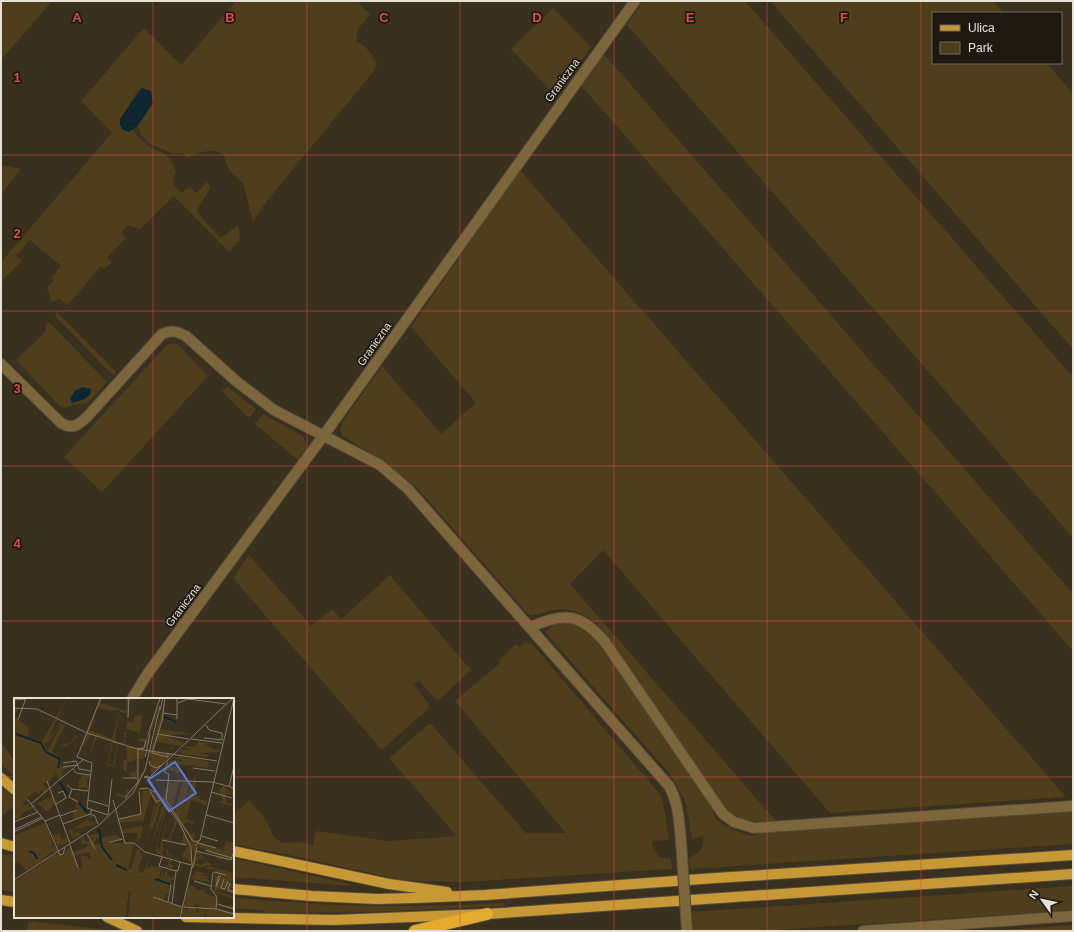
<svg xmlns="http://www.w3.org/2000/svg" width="1074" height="932" viewBox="0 0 1074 932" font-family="Arial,sans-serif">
	<rect width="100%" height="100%" fill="#3a301e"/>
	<path fill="#4f3e1b" d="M1 1H52L1 60Z
		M236 1H359L360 5 370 14 358 29 356 41C366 45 373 56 377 64L374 71 266 202 253 222 243 183 230 172 223 154C210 148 200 152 187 158L183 153H171L150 144 141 135 138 125 153 103 142 88 138 90 120 119 129 132 132 129C135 133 139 138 143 142 159 156 168 146 176 173 171 182 173 187 182 192L190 187 196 193 207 182 211 187 197 210 199 215 221 238 238 225 240 239 229 252 174 196 140 229 128 225 121 232 126 238 107 258 112 263 104 269 101 266 67 306 60 299 52 302 47 288 54 280 51 278 61 266 30 240 16 256 22 261 1 282V262L112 133 81 101 144 28 181 65Z
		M643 1H745L1073 377V538L627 25Z
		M770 1 994 2 1004 13H933V63H1047L1073 94V349Z
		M553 8 591 47 556 96 511 49Z
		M603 53 1073 594V651L580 84Z
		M1 165 21 169 1 194Z
		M520 170 1066 797 830 813 603 550 570 584 776 821C754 821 743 823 725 808L601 628C588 615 572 607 553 610 544 612 537 617 528 614L418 489 387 464 343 436 340 430 343 421 382 366 441 434 476 403 411 327Z
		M54 309 116 372 114 374 108 371 57 318Z
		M48 323 51 324 107 382 89 402 62 408 16 360 45 332 46 325Z
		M168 344H177L208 376 102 492 64 457Z
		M228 387 256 409 249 418 222 391Z
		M263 414 303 436 307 447 298 460 255 424Z
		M249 555 311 626 332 609 341 619 390 575 471 670 439 700 434 698 419 680 413 684 429 704V708L382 750 233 578Z
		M568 622 578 625 600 644 708 799 716 820 733 830 752 836 772 831 1073 809V844L690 869 689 858C700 853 704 849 703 836L692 839 685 800 670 774 545 632 555 624Z
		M525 642 532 644 660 794 663 802 669 840 652 841 653 847 659 857 671 859 672 869 464 882 421 881 401 880 304 858 233 844V815L249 800 265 818 274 838 283 843 301 842 313 846 316 831 388 841 457 836 389 758 430 723 526 833H566L455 701 500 663 499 660 516 644 520 647Z
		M1 742 15 762V778L1 764Z
		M1 787 15 798V811L11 809 1 816Z
		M1 853 15 856V892L1 890Z
		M233 858 350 884 351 886 233 877Z
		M1073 886V910L762 931H693L692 912Z
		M233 897C323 907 413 908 504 903L505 906 370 912 264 913 263 910 233 908Z
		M29 921 99 929 110 931H26Z
		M1073 925V931H988Z"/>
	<path fill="#0d262f" d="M142 88 151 91 153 103 138 125 129 132 123 130 120 125V119Z
		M82 387 91 389V393L85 399 72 403 70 398 75 391Z"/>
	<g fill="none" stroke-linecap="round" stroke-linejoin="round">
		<defs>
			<path id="minor" d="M531 627C565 611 581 614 605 642L723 814 734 822 754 828 1073 806
				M132 699 148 673 324 435 635 1"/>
			<path id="tertiary" d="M1 364 61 423C73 430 78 425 87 417L162 334C172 330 176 331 186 336L236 381 274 410 380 465 408 489 669 786C679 804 679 822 681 841
				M863 931 1073 916"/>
			<path id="primary" d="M1 778 15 790
				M1 843 15 847
				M233 851 389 884 447 892
				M233 889 312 896 377 899 415 898 485 895 716 878 1073 855
				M1 900 15 902
				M107 917 137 931
				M186 917 334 920 487 914 1073 874"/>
			<path id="motorway" d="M415 931 487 914"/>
		</defs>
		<use href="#minor" stroke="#564c3b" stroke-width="12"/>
		<use href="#tertiary" stroke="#564c3b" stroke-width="12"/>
		<use href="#primary" stroke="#564c3b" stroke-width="12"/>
		<use href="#motorway" stroke="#564c3b" stroke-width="14"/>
		<use href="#minor" stroke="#7c663c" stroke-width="10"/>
		<use href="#tertiary" stroke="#7c663c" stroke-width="10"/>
		<use href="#primary" stroke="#c69836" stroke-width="10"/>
		<use href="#motorway" stroke="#e3ac2e" stroke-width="12"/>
		<defs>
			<path id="tertiary-bridge" d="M681 841 687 931"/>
		</defs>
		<use href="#tertiary-bridge" stroke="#564c3b" stroke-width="12" stroke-linecap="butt"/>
		<use href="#tertiary-bridge" stroke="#7c663c" stroke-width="10"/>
	</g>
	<path fill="none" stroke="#d94d4b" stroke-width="1" stroke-opacity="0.55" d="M153 1V699M307 1V931M460 1V931M614 1V931M767 1V931M921 1V931M1 155H1073M1 311H1073M1 466H1073M1 621H1073M1 777H15M233 777H1073M153 917V931"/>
	<g text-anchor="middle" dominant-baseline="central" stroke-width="3.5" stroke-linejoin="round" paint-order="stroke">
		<g font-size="11" fill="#e7e1d6" stroke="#1d1911">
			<text transform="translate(562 80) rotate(-54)">Graniczna</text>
			<text transform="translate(374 344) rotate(-55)">Graniczna</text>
			<text transform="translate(183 605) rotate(-53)">Graniczna</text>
		</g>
	</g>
	<g transform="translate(14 698)">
		<rect width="220" height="220" fill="#3a301e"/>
		<path d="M53 0 33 43 43 29 35 44 30 45 34 52 46 29 45 27 47 23V27L52 26 42 44 47 47 58 44 62 37 64 40 71 38 86 0V5L112 13V0H118L115 1 113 23 120 25 121 18 128 17 126 35 113 31 110 47 112 48 104 46 100 69 93 67 98 43 83 38 74 63 81 37 78 36 70 48 68 47 70 39 62 40 58 45 49 49 42 45 38 53 48 61 46 67 50 69 53 65V69L62 68 51 71V73L48 72 49 79 45 82 42 73H40L42 76 34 85H28L33 92 30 95 27 92 25 97 21 93 12 101 14 103H10L9 108 16 105 14 109 21 106 20 110 10 114 5 121H0V10H5L0 18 15 30 14 40 25 42 27 45ZM83 10 103 13 102 16 96 14 103 16 104 12H106L98 41 76 32ZM106 14 113 16 111 18 113 19 112 36 110 33V43L107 45 102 43 101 39 102 34 105 35 102 33ZM99 45 103 47 99 67 94 66ZM151 0 149 15 151 20 168 26 155 23 150 20 145 31 179 36 150 37 170 45 167 48 142 44V47L157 49 159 50 158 53 156 49 142 47 139 52 160 54 139 53 154 55V60L155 55 159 56 137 78 136 55ZM144 7 142 21 130 53 128 79 111 99 102 98V95L111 98 112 92H115L113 95 124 83 122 74 123 79 117 80 116 73 122 74V60L119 64H113V73L109 72V62L113 61 112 48 130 49 131 44 125 43V40L132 41ZM123 61H129L130 69 124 82ZM185 44 207 47 191 46 200 52 206 50 204 51 205 54 184 55 195 57 191 59 168 56 169 59 194 63V67L202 68H194V70L201 71 158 65 154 69H163L169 74 160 76 161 74 160 72 158 76 159 73 153 72 151 74 156 62 168 64 166 61 159 60 167 58 168 54 163 55 167 52H179L169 49 182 48ZM181 76 182 86 178 99 186 98 185 101 193 103 192 107 177 102 172 121 180 124 179 126 171 124 170 127 177 137 179 135H181L180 142 184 143 180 147 182 151 181 146 184 148 181 160 186 158 184 156 182 158 183 155 187 156 191 162 185 160 181 165 187 167 192 163 199 167 185 169 181 168 180 164 175 187 181 189 182 192 191 191 190 195 202 199 204 207 219 208 220 212 203 208 201 211 183 210 186 207 181 206 180 209 171 208 172 216 174 210H182L183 213 181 214 185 215V211H192L189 220H167L180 156 174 136 149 101 155 82 158 86 160 82 166 83 158 110 161 114 170 80 172 81 163 117 172 83H176L166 121ZM74 77 76 79 73 81 74 92 69 89 65 91V82L68 80 66 78ZM210 87 217 96V89L220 90V101L218 97 212 95 211 98 213 105 219 106 218 108 204 104 209 103 205 93ZM129 91 135 93 138 97 137 93 143 97 146 102 142 103 139 99 142 104 148 102 169 130 176 147 178 156V166L177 175 165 220H114L117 193H115L111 220H0V184L44 155 49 158 56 148 59 154 71 150 76 146H68L67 140 70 139 71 144 76 143 82 139 76 141 75 138 85 135 86 139 82 141 80 147 87 145 86 140 102 137 109 141 98 143V145H120L114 171H117L124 148V152L128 151 125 160 130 153 124 173 129 175 135 161 132 174 135 168V171L136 168 147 169 145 183 150 170 148 184 151 175 155 171 156 168 153 170 155 162 160 155 156 166 160 167 159 170 155 171 151 184 155 177 157 180 160 176 159 182 156 183 160 190 155 187 156 194H153L155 196H152L149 203 168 209 177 173 178 160 176 166 175 162 168 158 174 147H168L169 133 163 125 156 142H148L149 151 154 153V156L156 154 154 160 152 153 148 152 149 159 142 154 143 150H142L143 147 146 154 147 144 148 142H149L148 141 154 119 149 142 151 140 155 141 161 123 158 118 152 111 141 153 151 109 136 151 149 107 147 104 139 130H136L143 107 144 109 143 106H142L131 149 141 103 137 97 128 127V123L105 125V122L127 116ZM75 154 77 160 74 161 72 157 67 159 68 169 61 171 64 168 60 156 61 158ZM39 98 41 106 33 114 23 105ZM62 104 75 117 80 118 76 120 72 117 53 124 60 120 58 114 66 111 62 110ZM74 121 76 126 82 123 83 126 81 124 79 127 68 129 71 134 68 130 59 132 60 135 64 134 67 137 60 141 54 133 65 129 59 130ZM31 125 39 146 38 148 39 153 27 162 39 155V147L43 153 0 181 21 166 12 172 4 164 0 165V135L2 137ZM127 128 129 130 126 143 124 140 121 146 124 135H108L107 132ZM45 135 48 142 53 139 55 144 48 147 45 145V150L38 137ZM212 143 220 145 218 159 220 162 203 161 204 158 194 155 193 152 185 149 184 147 186 144 209 152ZM194 168 220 175 218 176 220 177 219 183H214L220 187 218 193 220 196 203 191 202 193 220 199V201L200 194 201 176 205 178 200 173 204 172 193 171ZM182 173 193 176 187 177 195 179 192 180 197 184 177 181ZM205 209 209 213V211L218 216 220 214V220L216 217 217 220 191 218 193 211 204 212Z" fill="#4f3e1b" fill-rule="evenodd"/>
		<path fill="none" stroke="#0d262f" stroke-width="2" d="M150 19 162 24M2 36 27 45 32 54 46 61 44 70M45 83 54 97M65 105 74 116M85 131 88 149 98 162M15 153 20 155 23 161M102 167 113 172M141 181 156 186"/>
		<path fill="none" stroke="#7f7768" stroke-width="1" d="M87 0 63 59 78 65 73 110 94 117M151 0 148 23 138 55 154 59V55M0 2 12 1M164 5 174 1 212 6M0 10 23 11 73 35 123 51 203 63M146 12 149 0M149 15 163 17M114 20 115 0M163 21V0M4 22 12 0M192 27 195 32 208 35V41M143 36 175 41M134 37 146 0M190 40 209 42M177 41 208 45M124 51 130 50 132 42M131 59 136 36M135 63 136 67 142 70 148 67M49 65 62 63 65 71 77 73M49 69 62 67M179 70 201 73M59 71 62 75 76 77M109 80H123M142 82 199 84 220 90M33 83 56 145M53 87 58 91 74 93M215 89 220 68M58 91 55 99 64 104M125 91 133 90 144 96M153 92 152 102 179 143 183 144 184 142M136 93 142 104 150 100M153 93 155 76 150 74 154 64M197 94 218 100M111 100 124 84V51M13 101 31 123 46 157 49 156 51 150M74 102 94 108M99 102 111 145H120L131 154 177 167M17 106 69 62M42 106 52 100 49 93 44 95M76 116 81 118 84 126M94 117 98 81M192 117 220 125M46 118 63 112M105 121 127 116 125 93M31 123 46 117M0 124 24 114M49 126 76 116 78 112M0 132 27 119M0 134 29 120M73 136 81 151M187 138 204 143M148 142 172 147M96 144 109 141M184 145 202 150M56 147 64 170M181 148 186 142 220 0M191 152 218 160M182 153 217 162 220 153M148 159 145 168 158 172 164 173 166 164M179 170 183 149M199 174 197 191 203 199 202 211M200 174 212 177M206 180 202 189 204 179 207 178M210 181 207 190 211 191 214 183M0 182 85 127 119 95 131 72 146 8M180 183 197 188M216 185 214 192 219 194 220 190M139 199 168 209M154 204 157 187M158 205 162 173M204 206 220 211M170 209 202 211M202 211 220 216M166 220 178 168 177 149 165 124 141 91 137 84 135 82V80L134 78 130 79 135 80 148 67 155 61 208 10 216 3 219 0"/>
		<path fill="#5a7ad7" fill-opacity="0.15" stroke="#5a7ad7" stroke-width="2" d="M161 64 182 95 155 113 134 82Z"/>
		<rect width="220" height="220" fill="none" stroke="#e7e1d6" stroke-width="2"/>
	</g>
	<g font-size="13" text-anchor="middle" font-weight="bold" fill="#d94d4b" stroke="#1d1911" stroke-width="3.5" stroke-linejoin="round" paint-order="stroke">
		<text x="77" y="22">A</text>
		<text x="230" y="22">B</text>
		<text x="384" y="22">C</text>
		<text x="537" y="22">D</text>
		<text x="690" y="22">E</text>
		<text x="844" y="22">F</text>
		<text x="17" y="82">1</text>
		<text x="17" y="238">2</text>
		<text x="17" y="393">3</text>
		<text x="17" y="548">4</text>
	</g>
	<rect width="1074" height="932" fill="none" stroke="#e7e1d6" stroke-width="4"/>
	<rect x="932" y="12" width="130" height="52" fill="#1d1911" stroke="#6e6960"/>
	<rect x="940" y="25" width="20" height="6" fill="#c69836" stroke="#6e6960"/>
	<text x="968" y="32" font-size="12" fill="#e7e1d6">Ulica</text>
	<rect x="940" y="42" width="20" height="12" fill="#4f3e1b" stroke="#6e6960"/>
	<text x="968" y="52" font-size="12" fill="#e7e1d6">Park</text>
	<g transform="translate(1042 900) rotate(303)" stroke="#1d1911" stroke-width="3" paint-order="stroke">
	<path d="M0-3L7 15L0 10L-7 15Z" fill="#e7e1d6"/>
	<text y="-6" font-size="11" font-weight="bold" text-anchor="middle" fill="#e7e1d6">N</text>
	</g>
</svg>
